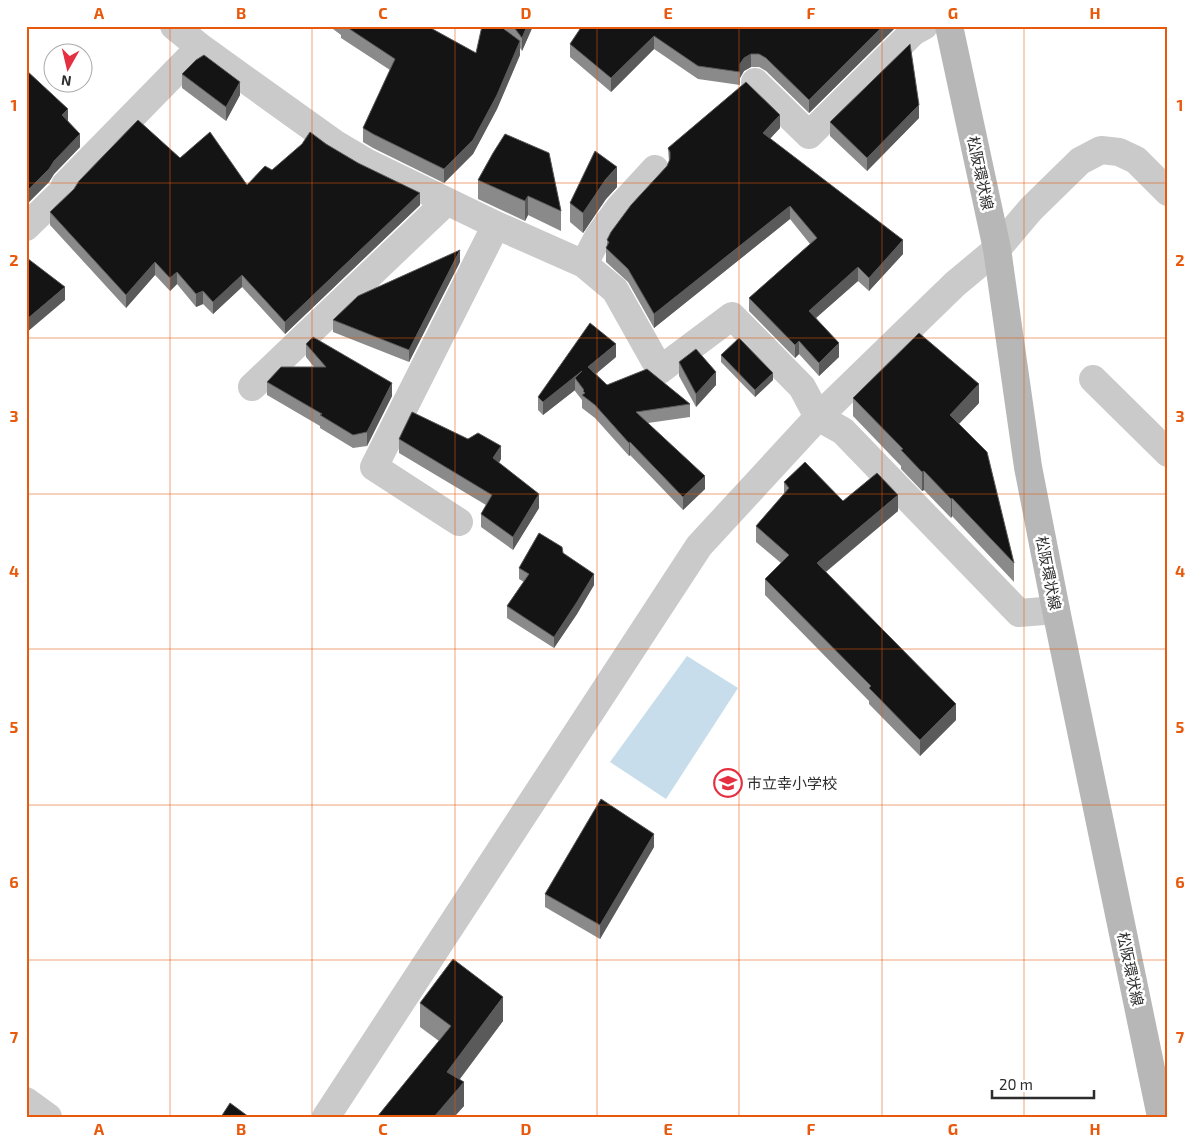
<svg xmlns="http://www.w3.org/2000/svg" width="1194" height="1143" viewBox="0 0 1194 1143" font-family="'Exo 2','Noto Sans JP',sans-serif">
	<rect width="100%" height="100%" fill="#fff"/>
	<path fill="#c7ddeb" d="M687 656 738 688 666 799 610 762Z"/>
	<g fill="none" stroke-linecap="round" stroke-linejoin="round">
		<path stroke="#cacaca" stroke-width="28" d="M174 26 200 47 334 143 366 162 496 225 584 264 598 237 619 208 655 169
			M755 82 809 135 913 32 924 26
			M26 227 63 191 65 185 200 47
			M584 264 615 290 660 370 732 316 802 387 818 417 843 431 1019 613 1056 610
			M1093 379 1168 453
			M252 387 446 202
			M459 522 374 467 496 225
			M326 1117 699 546 818 417 955 284 997 249 1031 209 1080 161 1101 150 1119 152 1136 160 1168 192"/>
		<path stroke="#cacaca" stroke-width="28" d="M26 1101 48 1117"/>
		<path stroke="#b7b7b7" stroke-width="28" d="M949 26 997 249 1028 467 1056 610 1161 1117"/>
	</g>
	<path fill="#8a8a8a" d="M329 26H427L476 53 508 33 503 26H533L522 51 520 48V55L497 109 473 154 444 183 373 148 363 142V128L390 70 341 38V35Z
		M593 26H897L809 113 766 71 759 67H751L744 71 740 78V85L698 79 654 49 611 92 570 57V44Z
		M26 70 68 122 80 147 54 174 49 182 29 202 26 199Z
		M182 74 240 95 226 121 182 88Z
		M919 118 867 171 830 136V122Z
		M780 128 770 139 903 254 869 291 858 281 816 318 839 357 819 376 799 354 795 358 749 311V298L810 244 790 219 654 328 628 282 606 262V248L607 245V240L667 166 669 162 668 148Z
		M326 144 420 205 285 334 242 287 213 314 203 304 196 307 177 284 170 291 155 275 126 308 50 225V212L180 158 247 185 272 170Z
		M549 153 561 211V231L528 215 525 221 478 199V180Z
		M617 187 606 199 583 233 570 222V203Z
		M460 262 409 362 333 332V320Z
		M306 344 392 396 367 446 353 448 320 428V426L267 395V382L314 367 306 357Z
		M721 355 773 380 755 397 721 362Z
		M616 357 596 374 607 385 690 404V417L648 423 705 489 683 510 630 455 629 456 595 418 582 408V400L575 391V390L543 415 538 410V397Z
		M679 362 716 385 696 407 679 376Z
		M853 398 979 403 959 424 1014 563V582L952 516 951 518 924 490 922 491 901 469V466L853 416Z
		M399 439 501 459 499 463 539 508 513 550 481 527V514L486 505 399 453Z
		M784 482 843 501 898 511 826 572 956 720 920 756 869 704V701L765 595V579L781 563 756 542V526L784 495Z
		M563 553 594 585 577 614 554 648 507 618V606L524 582 519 579V568Z
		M654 847 600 939 545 907V894Z
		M420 1003 503 1021 460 1079 464 1106 454 1117H377L439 1041 420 1027Z"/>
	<path fill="#5a5a5a" d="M527 26H533L522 51V38Z
		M883 26H897L809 113V100Z
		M654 36V49L611 92V78Z
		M520 41V55L497 109 473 154 444 183V169Z
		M751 54V67L744 71 740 78V85V64L744 58Z
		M240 82V95L226 121V107Z
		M919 105V118L867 171V158Z
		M68 109V122L62 115Z
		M780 115V128L763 146V133Z
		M80 134V147L54 174 49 182 29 202V189L54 161Z
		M617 167V187L606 199 583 233V213L606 179Z
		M420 193V205L285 334V322Z
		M528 196V215L525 221V201Z
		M790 206V219L654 328V314Z
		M903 240V254L869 291V278Z
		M460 250V262L409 362V350Z
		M155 262V275L126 308V295Z
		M858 267V281L809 324V311Z
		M177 272V284L170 291V278Z
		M242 275V287L213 314V302Z
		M65 287V300L26 333V320Z
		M203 291V304L196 307V294Z
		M799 341V354L795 358V345Z
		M839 343V357L819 376V363Z
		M616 344V357L588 380V367Z
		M582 371 575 378V390L543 415V402Z
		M716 372V385L696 407V394Z
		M773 373V380L755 397V390Z
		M392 383V396L367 446V432Z
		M979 384V403L950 433V415Z
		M630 442V455L629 456V443Z
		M501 446V459L493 472V458Z
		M924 471V490L922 491V472Z
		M705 476V489L683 510V497Z
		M539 494V508L513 550V537Z
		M898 495V511L817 579V563Z
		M952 498V516L951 518V499Z
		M594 574V585L577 614 554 648V637Z
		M956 704V720L920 756V740Z
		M654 834V847L600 939V925Z
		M503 997V1021L447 1096V1072Z
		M464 1082V1106L454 1117H434Z"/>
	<path fill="#141414" stroke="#5a5a5a" d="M345 26H427L476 53 482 26H500L520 41 497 95 473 140 444 169 373 134 363 128 395 59Z
		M513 26H527L522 38Z
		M582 26H587L592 28 593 26H883L809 100 766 58 759 54H751L744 58 740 64V72L698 66 654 36 611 78 570 44Z
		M910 44 919 105 867 158 830 122Z
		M204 55 240 82 226 107 182 74 196 60Z
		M26 70 68 109 62 115 80 134 54 161 49 169 29 189 26 186Z
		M746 82 780 115 763 133 903 240 869 278 858 267 809 311 839 343 819 363 799 341 795 345 749 298 817 238 790 206 654 314 628 269 606 248 609 242 607 240 611 232 631 205 667 166 670 159V152L668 148Z
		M138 120 180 158 210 132 247 185 265 166 272 170 302 144 310 132 326 144 358 163 420 193 285 322 242 275 213 302 203 291 196 294 177 272 170 278 155 262 126 295 50 212 74 189 79 181Z
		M505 134 549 153 561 211 528 196 525 201 478 180 493 153Z
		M595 151 617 167 606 179 583 213 570 203Z
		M460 250 409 350 333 320 358 296Z
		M27 258 65 287 26 320V259Z
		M590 323 616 344 588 367 607 385 647 369 690 404 636 412 705 476 683 497 630 442 629 443 595 405 582 395 585 393 583 391 584 390 575 378 582 371 543 402 538 397Z
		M919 333 979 384 950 415 987 452 1014 563 952 498 951 499 924 471 922 472 901 450 903 449 853 398Z
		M313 337 392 383 367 432 353 435 320 415 322 414 267 382 281 367H326L306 344Z
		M739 338 773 373 755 390 721 355Z
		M696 349 716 372 696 394 679 362Z
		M412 412 468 439 478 433 501 446 493 458 539 494 513 537 481 514 492 495 399 439Z
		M805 462 843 501 877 473 898 495 817 563 956 704 920 740 869 688 871 686 765 579 789 555 756 526 789 488 784 482Z
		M539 533 562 547 563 553 594 574 577 602 554 637 507 606 529 574 519 568Z
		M601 799 654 834 600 925 545 894Z
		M453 959 503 997 447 1072 464 1082 434 1117H377L451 1026 420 1003Z
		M230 1103 249 1117H221Z"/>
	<path fill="none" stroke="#e8590c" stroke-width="1" stroke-opacity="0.55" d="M170 26V1117M312 26V1117M455 26V1117M597 26V1117M739 26V1117M882 26V1117M1024 26V1117M26 183H1168M26 338H1168M26 494H1168M26 649H1168M26 805H1168M26 960H1168"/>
	<defs>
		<symbol id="school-ring" viewBox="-11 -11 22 22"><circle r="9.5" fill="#fff" stroke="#e43040" stroke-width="1.5"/><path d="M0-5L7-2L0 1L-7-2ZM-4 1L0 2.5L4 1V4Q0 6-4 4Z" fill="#e43040"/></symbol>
	</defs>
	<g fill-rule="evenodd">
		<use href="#school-ring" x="712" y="767" width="32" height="32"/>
	</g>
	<g text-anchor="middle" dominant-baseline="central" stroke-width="5" stroke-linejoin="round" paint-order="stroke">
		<g font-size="15" fill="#2d2d2d" stroke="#fff">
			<text transform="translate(981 173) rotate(78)">松阪環状線</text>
			<text transform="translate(1049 573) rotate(79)">松阪環状線</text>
			<text transform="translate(1131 969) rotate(78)">松阪環状線</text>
		</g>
		<g font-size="15" fill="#2d2d2d" stroke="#fff" text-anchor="start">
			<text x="747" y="783">市立幸小学校</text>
		</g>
	</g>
	<rect width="1194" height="1143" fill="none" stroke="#ffffff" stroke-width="55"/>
	<g transform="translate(68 68) rotate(188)"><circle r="24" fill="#ffffff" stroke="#ababab"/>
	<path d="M0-4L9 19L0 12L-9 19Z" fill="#e43040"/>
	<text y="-8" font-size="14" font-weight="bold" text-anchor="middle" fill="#2d2d2d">N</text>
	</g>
	<path d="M992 1090v8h102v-8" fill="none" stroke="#2d2d2d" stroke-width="2.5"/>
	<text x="999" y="1090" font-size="15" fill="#2d2d2d" stroke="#ffffff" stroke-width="4" paint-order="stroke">20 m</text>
	<rect x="28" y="28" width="1138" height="1088" fill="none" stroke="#e8590c" stroke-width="2"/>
	<g font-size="16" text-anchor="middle" font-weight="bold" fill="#e8590c">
		<text x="99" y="19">A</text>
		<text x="241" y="19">B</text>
		<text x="383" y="19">C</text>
		<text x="526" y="19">D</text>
		<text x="668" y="19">E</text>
		<text x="811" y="19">F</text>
		<text x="953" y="19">G</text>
		<text x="1095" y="19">H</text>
		<text x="14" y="111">1</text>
		<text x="1180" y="111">1</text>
		<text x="14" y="266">2</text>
		<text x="1180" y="266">2</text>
		<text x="14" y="422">3</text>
		<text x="1180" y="422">3</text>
		<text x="14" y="577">4</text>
		<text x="1180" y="577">4</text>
		<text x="14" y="733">5</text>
		<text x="1180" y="733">5</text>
		<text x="14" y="888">6</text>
		<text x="1180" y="888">6</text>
		<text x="14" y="1043">7</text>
		<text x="1180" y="1043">7</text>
		<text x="99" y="1135">A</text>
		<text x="241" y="1135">B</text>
		<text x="383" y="1135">C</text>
		<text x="526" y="1135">D</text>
		<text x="668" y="1135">E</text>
		<text x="811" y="1135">F</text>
		<text x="953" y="1135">G</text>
		<text x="1095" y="1135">H</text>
	</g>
</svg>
